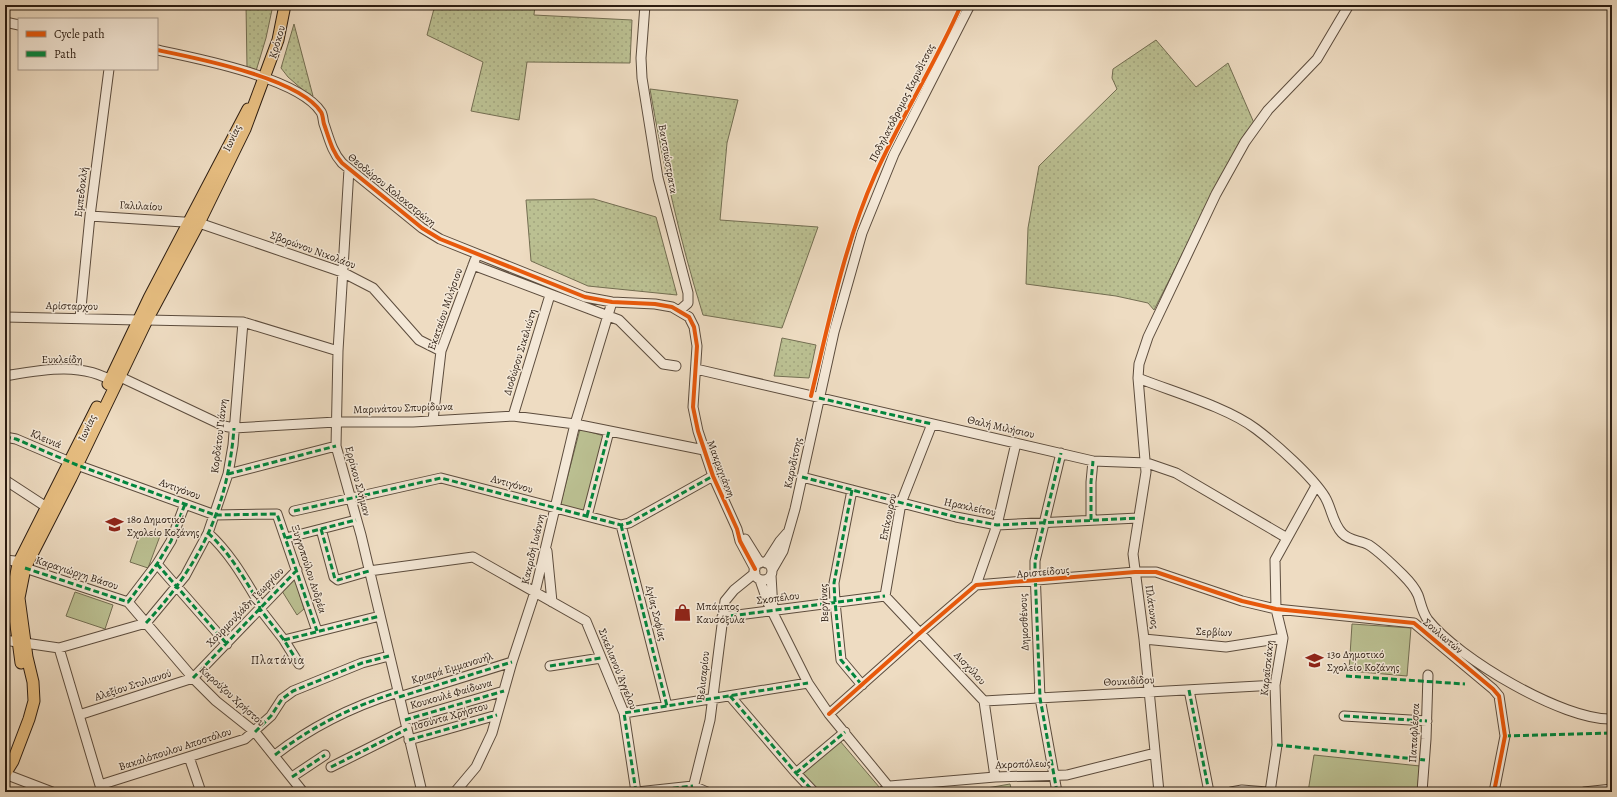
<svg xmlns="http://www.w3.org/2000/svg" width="1617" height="797" viewBox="0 0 1617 797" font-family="Alegreya,serif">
	<defs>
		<pattern id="grass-dots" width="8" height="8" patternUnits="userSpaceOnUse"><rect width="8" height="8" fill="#bbc092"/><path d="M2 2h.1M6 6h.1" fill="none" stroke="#a1a47d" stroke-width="1.8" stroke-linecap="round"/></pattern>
	</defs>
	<rect width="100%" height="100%" fill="#eedcc2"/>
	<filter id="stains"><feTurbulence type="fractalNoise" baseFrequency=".005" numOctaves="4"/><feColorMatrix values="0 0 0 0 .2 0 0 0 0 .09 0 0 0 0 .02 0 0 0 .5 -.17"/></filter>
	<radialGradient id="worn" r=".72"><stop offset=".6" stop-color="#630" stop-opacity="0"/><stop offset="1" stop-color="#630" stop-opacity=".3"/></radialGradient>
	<path fill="url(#grass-dots)" stroke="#736e52" d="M246 5H273L266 38 256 71 247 68Z
		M435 5H535L534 15 632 20 630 63 527 62 519 120 471 111 483 62 427 35Z
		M294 24 313 96 311 97 288 77 281 68Z
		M1156 40 1196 87 1228 63 1254 123 1245 133 1225 170 1154 310 1148 303 1116 296 1026 284 1028 228 1039 166 1117 89 1112 78 1113 69Z
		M650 89 738 100 727 143 720 220 818 227 782 328 703 315C680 241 663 165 650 89Z
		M594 199 656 217 677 295 588 286 531 261 526 200Z
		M782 338 816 345 809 378 774 376Z"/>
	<path fill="#bbc092" stroke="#736e52" d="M580 429 604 436 584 512 560 506Z
		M141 530 160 536 148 568 130 562Z
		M295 579 304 609 297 615 282 591Z
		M75 592 113 605 105 629 66 616Z
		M1352 624 1411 628 1407 676 1349 671Z
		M840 741 880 788 875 792H818L801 774Z
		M1314 755 1420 766 1417 792H1308Z
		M1010 784 1012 792H988L987 788Z"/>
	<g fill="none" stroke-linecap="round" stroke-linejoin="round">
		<defs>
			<path id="minor" d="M645 5 641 58 642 78 658 178 688 293V303L680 310
				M5 22 19 25
				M157 50C196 58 299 78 321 112 323 115 323 121 324 124 329 138 332 152 342 163L422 228 440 239 585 297 612 302 655 304 672 307 689 317 694 327 697 346 693 407 698 431 713 476 737 529 740 541 755 569
				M349 169 338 351 336 446 361 535 422 792
				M90 216 199 223 342 272 373 288 419 340 441 351
				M473 265 619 320 663 364 676 366
				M5 317 138 320
				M80 318 90 216 109 69
				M147 320 243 322 338 351
				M696 369 1093 461 1147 463 1176 473 1287 538
				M114 374 224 426 234 428 336 422H413L513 416 575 424 704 450
				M5 376C40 370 83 361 115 383
				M1138 378C1173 392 1227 407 1256 429 1276 444 1312 476 1325 497 1332 509 1332 522 1342 533 1349 541 1360 540 1369 545 1381 553 1393 565 1403 575 1409 581 1415 588 1418 595 1421 603 1422 612 1428 620 1458 658 1564 721 1612 719
				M513 416 550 295
				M433 420 441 351 475 260
				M5 437 16 439 77 465 215 515 277 514 317 631
				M228 474 336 446
				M802 477 956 517 997 525 1138 518
				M5 480 51 510
				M852 490 834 583 835 602 841 660 862 685
				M294 511 441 478 621 525 629 523 713 476
				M587 516 609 431
				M1091 520V482L1093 461
				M621 525 667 706
				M321 529 334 577 338 580 369 571 473 557 586 621 624 713 636 792
				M208 533C230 553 244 578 259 603L260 609 284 640 299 664
				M286 538 356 520
				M745 539 760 563
				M547 551 552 602
				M5 560 15 561 25 568 128 602
				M754 571a9 9 0 1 1 18 0a9 9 0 1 1-18 0Z
				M766 563 780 541 787 533
				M157 564 227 644
				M772 570 783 551 795 509 834 332 862 233 894 154 970 5
				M771 575 773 610
				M760 580 768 603 808 683 829 714 893 792
				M976 585 997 525 1016 443
				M885 596 984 701 995 777
				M885 596 901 503 932 424
				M128 602 193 678 216 701 255 732 303 792
				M128 602 157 564 171 541 185 504
				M722 617 885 596
				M1144 639 1226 647 1283 638
				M5 640 17 642
				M284 640 380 616
				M25 643 59 648 146 623 185 576 208 533 228 474 233 445 243 322
				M59 648 102 792
				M550 666 601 658
				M1189 690 1209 792
				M730 696 796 773 814 792
				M399 697 512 662
				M984 701 1275 685
				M624 713 808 683
				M829 714 920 633 976 585 1135 572H1156L1242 601 1276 609 1414 623 1493 689 1499 696 1505 736 1494 792
				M79 715 193 678 297 570
				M1344 716 1427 721
				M405 720 504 691
				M409 740 497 715
				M275 755C312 726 354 706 398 692
				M189 757 201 792
				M331 767 407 729
				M796 773 845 732
				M5 774 52 792
				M292 777 325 755
				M100 785 245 739 271 716 282 699 293 691 362 663 389 656
				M455 792 476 767 492 733 512 662 535 592 575 424 612 302
				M637 792 693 786 707 792
				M692 792 710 720 725 601 734 590 755 573
				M882 792 890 786 995 777 1067 775 1155 753
				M1057 792 1040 698 1035 570V561L1061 453
				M1159 792 1144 639 1133 554 1146 472 1138 378 1139 364 1148 337 1216 194 1245 142 1268 110 1317 59 1349 5
				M1231 792 1242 790 1267 792
				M1270 792 1277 745 1275 685 1283 638 1276 609 1275 560 1316 486
				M1422 792 1426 739 1428 675
				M1584 792 1612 789"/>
			<path id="major" d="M108 384 149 298 248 109
				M21 663 12 595 18 564 97 407
				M5 774 13 761 29 719 34 701 33 682 27 657 19 598 25 568 71 478 147 320 199 223 245 129 278 40 285 5"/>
		</defs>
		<use href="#minor" stroke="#5c4c3d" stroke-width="11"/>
		<use href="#major" stroke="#2b1c11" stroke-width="13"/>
		<use href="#minor" stroke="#f4e8d7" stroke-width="9"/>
		<use href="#major" stroke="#e7be81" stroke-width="11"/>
		<path stroke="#00873e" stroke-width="3" stroke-dasharray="6 3" stroke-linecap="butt" d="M819 398 932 424
			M5 437 16 439 77 465 215 515 277 514 317 631
			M228 474 336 446
			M802 477 956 517 997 525 1138 518
			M852 490 834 583 835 602 841 660 862 685
			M294 511 441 478 621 525 629 523 713 476
			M587 516 609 431
			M1091 520V482L1093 461
			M621 525 667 706
			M321 529 335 579 338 580 369 571
			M208 533C230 553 244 578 259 603L260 609 284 640 299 664
			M286 538 356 520
			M157 564 227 644
			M25 568 128 602 157 564 171 541 185 504
			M722 617 885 596
			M146 623C200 565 228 508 234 428
			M284 640 380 616
			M550 666 601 658
			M1346 676 1465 684
			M193 678 297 570
			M1189 690 1209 792
			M730 696 796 773 814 792
			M399 697 512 662
			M1344 716 1427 721
			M405 720 504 691
			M255 732 271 716 282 699 293 691 362 663 389 656
			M1505 736 1612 733
			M409 740 497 715
			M1277 745 1425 760
			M275 755C312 726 354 706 398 692
			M331 767 407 729
			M796 773 845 732
			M292 777 325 755
			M636 792 624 713 808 683
			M637 792 693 786
			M1057 792 1040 698 1035 570V561L1061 453
			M1231 792 1242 790 1267 792"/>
		<defs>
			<path id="cycleway" d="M157 50C196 58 299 78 321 112 323 115 323 121 324 124 329 138 332 152 342 163L422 228 440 239 585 297 612 302 655 304 672 307 689 317 694 327 697 346 693 407 698 431 713 476 737 529 740 541 755 569
				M811 396C829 322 844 245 875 175 901 117 936 63 961 5
				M829 714 920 633 976 585 1135 572H1156L1242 601 1276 609 1414 623 1493 689 1499 696 1505 736 1494 792"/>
		</defs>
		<use href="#cycleway" stroke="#f4e8d7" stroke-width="6"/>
		<use href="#cycleway" stroke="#e8590c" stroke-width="4"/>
	</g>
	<defs>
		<symbol id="school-bare" viewBox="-9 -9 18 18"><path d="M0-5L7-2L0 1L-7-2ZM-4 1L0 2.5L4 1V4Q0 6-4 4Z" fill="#8f2418" stroke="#f4e8d7" stroke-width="2.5" paint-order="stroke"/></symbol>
		<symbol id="shop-bare" viewBox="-9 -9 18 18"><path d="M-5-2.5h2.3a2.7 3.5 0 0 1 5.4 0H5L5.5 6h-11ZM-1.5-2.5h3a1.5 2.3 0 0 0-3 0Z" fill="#8f2418" stroke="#f4e8d7" stroke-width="2.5" paint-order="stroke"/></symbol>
	</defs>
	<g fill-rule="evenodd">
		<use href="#school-bare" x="102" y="512" width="25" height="25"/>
		<use href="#shop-bare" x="670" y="600" width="25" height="25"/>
		<use href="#school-bare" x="1302" y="648" width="25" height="25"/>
	</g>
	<g text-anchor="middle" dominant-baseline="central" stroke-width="3" stroke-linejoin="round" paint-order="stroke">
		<g font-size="11" fill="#2b1c11" stroke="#f4e8d7">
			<text transform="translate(277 42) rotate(-74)">Κρόκου</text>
			<text transform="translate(902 103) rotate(-63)">Ποδηλατόδρομος Καρυδίτσας</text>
			<text transform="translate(232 138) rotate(-64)">Ιωνίας</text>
			<text transform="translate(668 159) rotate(80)">Βαντσιώστρατα</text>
			<text transform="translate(392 190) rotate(39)">Θεοδώρου Κολοκοτρώνη</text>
			<text transform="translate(81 192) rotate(-83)">Εμπεδοκλή</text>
			<text transform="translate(141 206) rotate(3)">Γαλιλαίου</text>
			<text transform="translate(313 250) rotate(20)">Σβορώνου Νικολάου</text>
			<text transform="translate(72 306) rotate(1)">Αρίσταρχου</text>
			<text transform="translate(445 309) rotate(-71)">Εκαταίου Μιλήσιου</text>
			<text transform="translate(520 352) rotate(-73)">Διοδώρου Σικελιώτη</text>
			<text x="62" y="359">Ευκλείδη</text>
			<text transform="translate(403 408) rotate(-2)">Μαρινάτου Σπυρίδωνα</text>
			<text transform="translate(1001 427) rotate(13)">Θαλή Μιλήσιου</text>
			<text transform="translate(87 428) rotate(-64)">Ιωνίας</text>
			<text transform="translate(219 436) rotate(-83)">Κορδάτου Γιάννη</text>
			<text transform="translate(46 439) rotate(23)">Κλεινιά</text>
			<text transform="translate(793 463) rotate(-78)">Καρυδίτσης</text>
			<text transform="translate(721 469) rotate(69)">Μακρυγιάννη</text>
			<text transform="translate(358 481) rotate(75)">Ερρίκου Σλήμαν</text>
			<text transform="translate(512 484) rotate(15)">Αντιγόνου</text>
			<text transform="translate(180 489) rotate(20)">Αντιγόνου</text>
			<text transform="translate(970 507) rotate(12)">Ηρακλείτου</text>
			<text transform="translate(888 517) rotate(-78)">Επίκουρου</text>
			<text transform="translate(533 549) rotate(-77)">Κακριδή Ιωάννη</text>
			<text transform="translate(309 569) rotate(72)">Ξυγγοπούλου Ανδρέα</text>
			<text transform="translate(1043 572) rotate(-5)">Αριστείδους</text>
			<text transform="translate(77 573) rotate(18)">Καραγιώργη Βάσου</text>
			<text transform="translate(778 598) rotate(-7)">Σκοπέλου</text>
			<text transform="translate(824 603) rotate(-92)">Βεργίνας</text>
			<text transform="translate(245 607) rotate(-46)">Χουρμουζιάδη Γεωργίου</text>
			<text transform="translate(1152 607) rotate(82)">Πλάτωνος</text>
			<text transform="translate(656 613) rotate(76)">Αγίας Σοφίας</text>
			<text transform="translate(1024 622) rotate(-92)">Δημοσθένους</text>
			<text transform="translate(1214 632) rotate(2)">Σερβίων</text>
			<text transform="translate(1443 636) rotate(40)">Σουλιωτών</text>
			<text transform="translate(452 668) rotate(-17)">Κριαρά Εμμανουήλ</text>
			<text transform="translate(970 668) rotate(47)">Αισχύλου</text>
			<text transform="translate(1267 668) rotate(-84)">Καραϊσκάκη</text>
			<text transform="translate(618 669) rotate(68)">Σικελιανού Άγγελου</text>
			<text transform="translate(703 676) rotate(-84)">Βελισαρίου</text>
			<text transform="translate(1129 681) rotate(-3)">Θουκιδίδου</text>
			<text transform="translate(133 685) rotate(-18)">Αλεξίου Στυλιανού</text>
			<text transform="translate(451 694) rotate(-16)">Κουκουλέ Φαίδωνα</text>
			<text transform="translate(232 696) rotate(42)">Καρούζου Χρήστου</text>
			<text transform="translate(450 716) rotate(-16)">Τσούντα Χρήστου</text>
			<text transform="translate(1414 733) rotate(-87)">Παπαφλέσσα</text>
			<text transform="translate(175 749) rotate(-18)">Βακαλόπουλου Αποστόλου</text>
			<text transform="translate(1023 764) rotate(-2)">Ακροπόλεως</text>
		</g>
		<g font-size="11" fill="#2b1c11" stroke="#f4e8d7" text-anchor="start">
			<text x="127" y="519">18ο Δημοτικό<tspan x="127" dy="13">Σχολείο Κοζάνης</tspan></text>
			<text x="696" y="606">Μπάμπος<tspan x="696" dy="13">Καυσόξυλα</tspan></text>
			<text x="1327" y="654">13ο Δημοτικό<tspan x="1327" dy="13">Σχολείο Κοζάνης</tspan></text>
		</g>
		<g font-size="12" letter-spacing="1" fill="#2b1c11" stroke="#f4e8d7">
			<text x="278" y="660">Πλατάνια</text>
		</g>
	</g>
	<rect width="1617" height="797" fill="none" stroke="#eedcc2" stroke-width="20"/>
	<rect x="6" y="6" width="1605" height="785" fill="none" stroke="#2b1c11" stroke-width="2"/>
	<rect x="10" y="10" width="1597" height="777" fill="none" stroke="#2b1c11"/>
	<rect x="18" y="18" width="140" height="52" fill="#f4e8d7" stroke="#a49688"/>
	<rect x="26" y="31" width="20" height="6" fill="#e8590c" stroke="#a49688"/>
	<text x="54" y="38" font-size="12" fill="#2b1c11">Cycle path</text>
	<rect x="26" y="51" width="20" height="6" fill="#00873e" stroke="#a49688"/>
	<text x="54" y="58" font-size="12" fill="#2b1c11">Path</text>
	<rect width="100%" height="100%" filter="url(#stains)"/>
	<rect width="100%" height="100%" fill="url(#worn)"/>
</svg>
